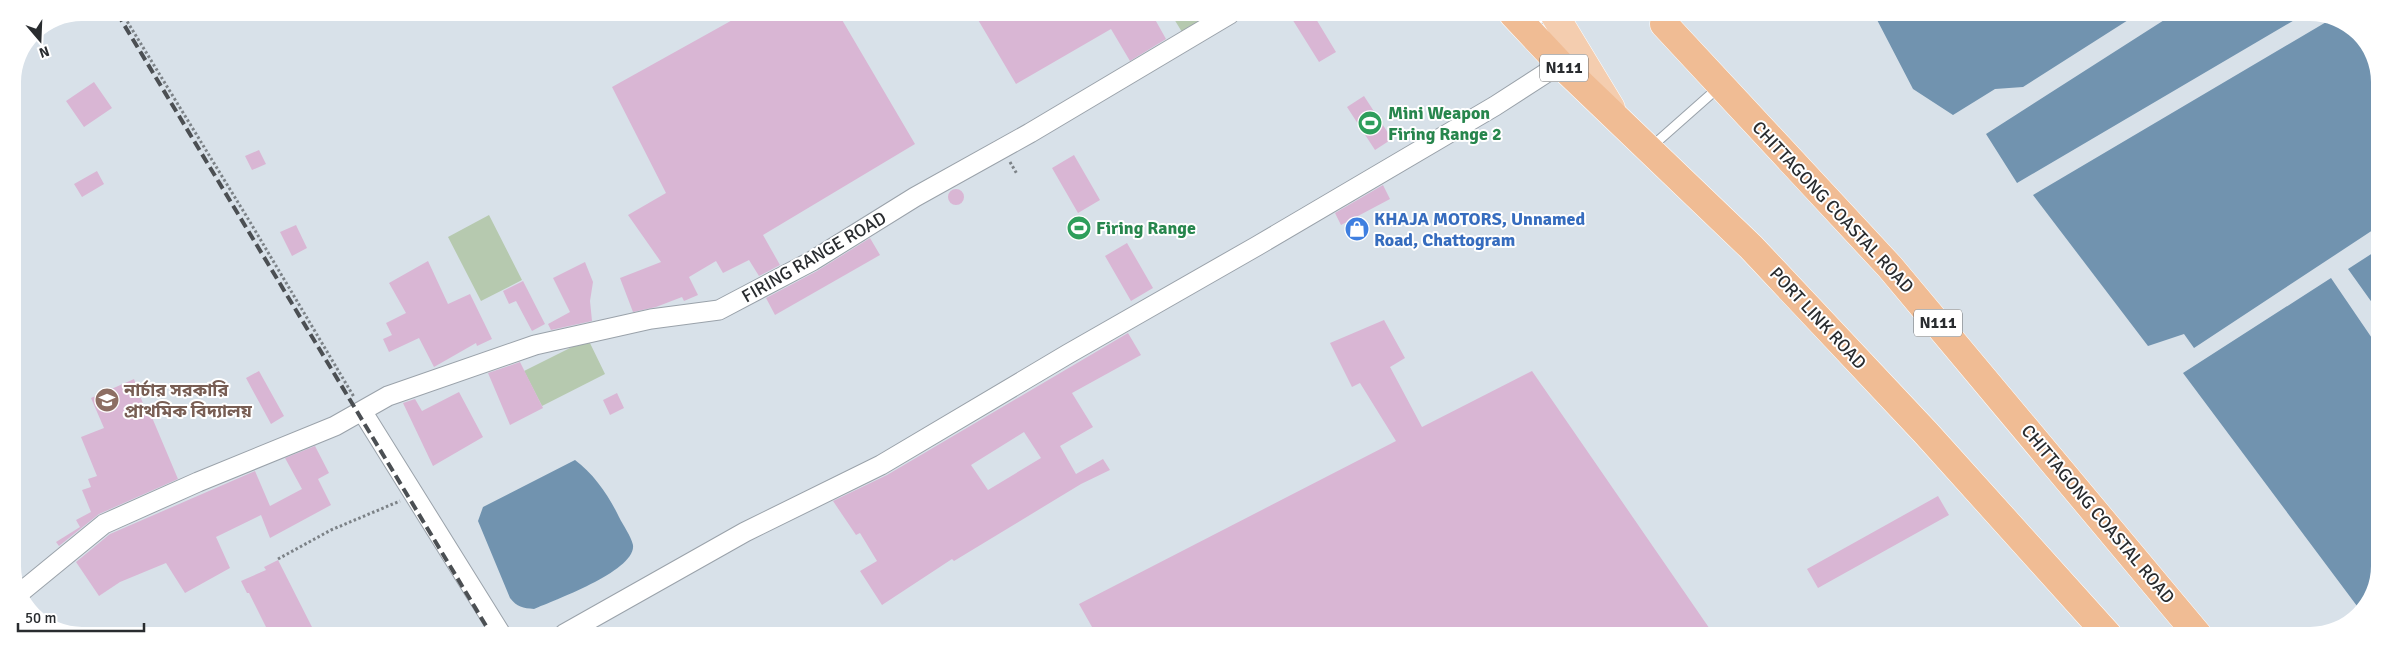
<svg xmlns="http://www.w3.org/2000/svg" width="2392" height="648" viewBox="0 0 2392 648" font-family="Signika,'Noto Sans Bengali',sans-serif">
	<rect width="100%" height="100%" fill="#d8e1e9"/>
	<path fill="#b6c9af" d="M1171 14H1211L1182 32Z
		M489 215 522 280 481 301 448 237Z
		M588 339 605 374 542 406 524 371Z"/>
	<path fill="#7193af" d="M1874 14 2136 15 2023 87 1995 89 1953 115 1913 89Z
		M2172 15H2303L2017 183 1986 134Z
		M2333 18 2362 36 2379 77V226L2194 348 2184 334 2148 346 2033 195Z
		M2379 249 2378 311 2348 269Z
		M2331 278 2378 347 2377 584 2360 610 2183 373Z
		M575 460C594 474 609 496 619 517 623 525 631 536 633 545 636 571 554 600 534 609 523 608 517 607 510 598L478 521 483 507Z"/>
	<path fill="#d9b6d4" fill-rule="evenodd" d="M745 13H838L915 144 763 235 780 265 759 276 749 260 723 273 716 261 689 277 698 295 684 301 682 297 656 307 633 312 620 278 661 262 628 215 666 193 612 87Z
		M974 13 1152 14 1166 39 1130 61 1111 29 1016 84Z
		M1289 14H1313L1336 52 1319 62Z
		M94 82 112 108 84 127 66 101Z
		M1364 96 1392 139 1375 150 1347 107Z
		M259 150 266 164 252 170 245 156Z
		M1074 155 1100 200 1078 213 1052 168Z
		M97 171 104 184 82 197 74 184Z
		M1383 185 1390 199 1341 225 1335 213Z
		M948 197a8 8 0 1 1 16 0a8 8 0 1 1-16 0Z
		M296 225 307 248 292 256 280 232Z
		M870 238 880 255 775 315 766 298 817 271Z
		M1127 243 1153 288 1131 301 1105 256Z
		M428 261 448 304 470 294 492 339 477 346 476 343 434 367 419 338 389 352 383 339 392 335 386 323 406 313 389 283Z
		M585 262 593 282 590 301 592 321 551 330 548 324 570 312 553 278Z
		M523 281 545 324 532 331 516 301 509 304 503 291Z
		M1384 320 1405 358 1390 367 1422 427 1532 371 1714 635 1096 634 1079 604 1396 441 1360 383 1352 387 1330 343Z
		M1128 333 1141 355 1072 393 1093 427 1060 446 1076 474 1103 459 1110 470 1081 484 954 561 952 559 882 605 860 571 877 561 860 533 856 535 833 501 887 475ZM1024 432 1041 458 988 490 971 465Z
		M520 362 543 408 510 425 488 373Z
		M259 371 284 416 271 424 246 378Z
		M134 379 145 409 148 408 178 479 99 514 59 546 56 542 80 527 76 520 91 512 82 490 91 487 88 479 97 476 81 437 104 428 91 398Z
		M459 392 483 437 433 466 403 403 415 399 422 411Z
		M617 393 624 408 610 415 603 400Z
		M315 446 329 473 318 479 331 505 270 538 261 515 216 537 230 568 185 593 166 563 120 582 99 596 76 562 110 534 255 471 270 506 302 489 285 458Z
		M1938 496 1949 515 1818 588 1807 569Z
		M278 560 315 633H269L249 593H247L241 581 266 570 264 567Z"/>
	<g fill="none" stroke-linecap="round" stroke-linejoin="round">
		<defs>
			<path id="service" d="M1650 148 1719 87"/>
			<path id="minor" d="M1527 14 1531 18 1538 14
				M362 411 501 634
				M21 592 104 524 198 482 335 426 388 396 535 345 651 319 719 310 812 261 915 197 1030 133 1230 14
				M564 634 745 532 881 465 1068 354 1257 246 1495 106 1560 64"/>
			<path id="primary" d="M1554 14 1611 108"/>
			<path id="trunk" d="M1513 14 1560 64 1751 247 1926 433 2108 635
				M1664 24 1890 267 2198 635"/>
		</defs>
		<use href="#service" stroke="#9aa2aa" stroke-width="11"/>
		<use href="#minor" stroke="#9aa2aa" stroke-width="21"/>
		<use href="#primary" stroke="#fff" stroke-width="29"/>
		<use href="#trunk" stroke="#fff" stroke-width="29"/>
		<path stroke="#7c8287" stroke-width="3" stroke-dasharray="2.5 2.5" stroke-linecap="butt" d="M122 13 250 222 354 397
			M1010 162 1017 174
			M278 559 331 530 400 501"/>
		<use href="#service" stroke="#fff" stroke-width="9"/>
		<use href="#minor" stroke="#fff" stroke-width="19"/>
		<use href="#primary" stroke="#f4cdaf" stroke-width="28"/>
		<use href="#trunk" stroke="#f0bc94" stroke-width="28"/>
		<path stroke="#4b4f53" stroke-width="4" stroke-dasharray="10 5" stroke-linecap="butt" d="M117 13 491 634"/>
	</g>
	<defs>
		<symbol id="stadium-disc" viewBox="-11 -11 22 22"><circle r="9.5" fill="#2e9e5b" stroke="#fff"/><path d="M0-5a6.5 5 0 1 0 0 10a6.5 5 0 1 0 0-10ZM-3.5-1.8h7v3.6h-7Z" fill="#fff"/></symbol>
		<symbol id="shop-disc" viewBox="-11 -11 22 22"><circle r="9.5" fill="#3f7fe0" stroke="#fff"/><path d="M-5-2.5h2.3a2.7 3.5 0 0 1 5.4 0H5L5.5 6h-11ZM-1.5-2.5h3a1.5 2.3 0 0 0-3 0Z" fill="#fff"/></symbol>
		<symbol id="school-disc" viewBox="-11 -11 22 22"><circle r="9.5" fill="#8d6e63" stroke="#fff"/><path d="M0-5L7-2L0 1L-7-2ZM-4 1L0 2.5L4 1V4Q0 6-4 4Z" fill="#fff"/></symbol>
	</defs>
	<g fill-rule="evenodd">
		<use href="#stadium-disc" x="1356" y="109" width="28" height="28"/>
		<use href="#stadium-disc" x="1065" y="214" width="28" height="28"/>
		<use href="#shop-disc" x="1343" y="215" width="28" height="28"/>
		<use href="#school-disc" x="93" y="386" width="28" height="28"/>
	</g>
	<g text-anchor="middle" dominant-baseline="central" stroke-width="4" stroke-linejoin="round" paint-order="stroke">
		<g fill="#fff" stroke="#696b6d" stroke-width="1">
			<rect x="1540" y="54.5" width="48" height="27" rx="4"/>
			<rect x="1914" y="309.5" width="48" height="27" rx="4"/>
		</g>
		<g font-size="16" font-weight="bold" fill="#292c2f">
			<text x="1564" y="68">N111</text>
			<text x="1938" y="323">N111</text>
		</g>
		<g font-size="18" font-weight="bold" fill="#27864d" stroke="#fff" text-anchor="start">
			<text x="1388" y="113">Mini Weapon<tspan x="1388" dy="21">Firing Range 2</tspan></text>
			<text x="1096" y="228">Firing Range</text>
		</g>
		<g font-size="18" fill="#292c2f" stroke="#fff">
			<text transform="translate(1833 207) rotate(47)">CHITTAGONG COASTAL ROAD</text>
			<text transform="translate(814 257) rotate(-30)">FIRING RANGE ROAD</text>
			<text transform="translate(1818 318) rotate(47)">PORT LINK ROAD</text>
			<text transform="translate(2098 514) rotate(50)">CHITTAGONG COASTAL ROAD</text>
		</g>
		<g font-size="18" font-weight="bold" fill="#366cbe" stroke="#fff" text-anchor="start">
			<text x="1374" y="219">KHAJA MOTORS, Unnamed<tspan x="1374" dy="21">Road, Chattogram</tspan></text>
		</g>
		<g font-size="18" font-weight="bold" fill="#785e54" stroke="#fff" text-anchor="start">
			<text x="124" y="390">নার্চার সরকারি<tspan x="124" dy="21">প্রাথমিক বিদ্যালয়</tspan></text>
		</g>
	</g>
	<path d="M0 0H2392V648H0ZM82 21H2310A61 61 0 0 1 2371 82V566A61 61 0 0 1 2310 627H82A61 61 0 0 1 21 566V82A61 61 0 0 1 82 21Z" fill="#fff" fill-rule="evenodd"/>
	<g transform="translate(40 40) rotate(161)" stroke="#ffffff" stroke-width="4" paint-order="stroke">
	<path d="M0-4L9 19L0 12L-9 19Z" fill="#292c2f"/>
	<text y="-8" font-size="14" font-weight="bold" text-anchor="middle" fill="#292c2f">N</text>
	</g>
	<path d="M18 623v8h126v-8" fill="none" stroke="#292c2f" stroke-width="2.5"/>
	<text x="25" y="623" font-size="15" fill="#292c2f" stroke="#ffffff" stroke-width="4" paint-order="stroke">50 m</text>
</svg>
